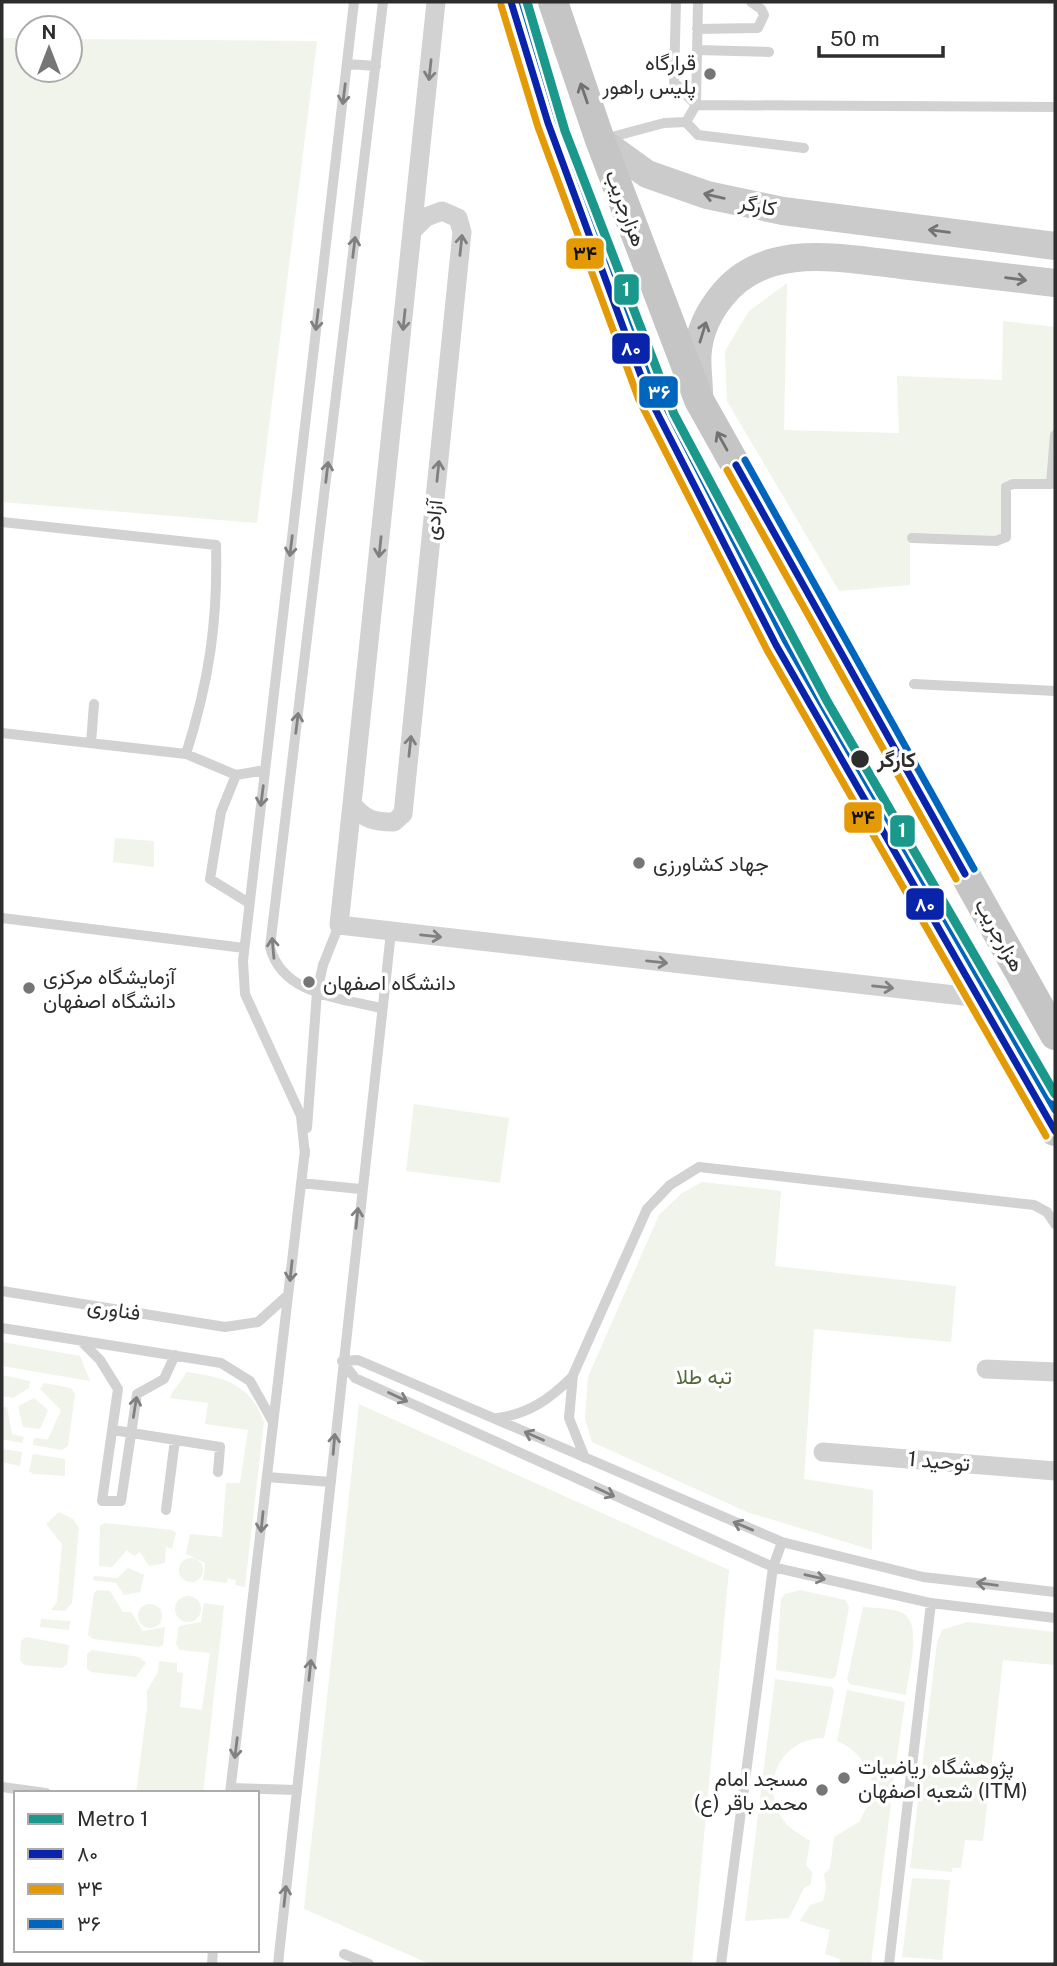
<svg xmlns="http://www.w3.org/2000/svg" width="1057" height="1966" viewBox="0 0 1057 1966" font-family="'Public Sans',Vazirmatn,sans-serif">
	<rect width="100%" height="100%" fill="#fff"/>
	<path fill="#f0f4ea" d="M2 38H28V70H70V39L317 41 257 523 2 502Z
		M787 283 784 430 899 433 897 376 1002 380 1003 321 1055 327 1054 487 1010 486 1009 542 910 540V585L839 591 727 401 725 351 749 311Z
		M115 838 154 841V867L113 862Z
		M414 1104 509 1118 500 1183 406 1171Z
		M702 1182 781 1191 775 1266 956 1286 951 1342 814 1329 804 1479 873 1490 872 1550 747 1512 592 1442 585 1419 588 1377 659 1215 682 1193Z
		M2 1342 80 1356 90 1381 2 1366Z
		M186 1372C223 1377 250 1383 264 1422L245 1587 235 1585 236 1580 228 1578 227 1583 203 1580 205 1563 186 1554 190 1534 222 1537 226 1483H240L248 1430 205 1424 208 1403 170 1398C174 1387 182 1383 186 1372Z
		M2 1375 30 1381 29 1388 13 1398 2 1396Z
		M44 1383 71 1388 75 1394 68 1446 62 1450 33 1445 34 1438 48 1439 61 1410 40 1389Z
		M34 1398 48 1410 40 1429 23 1427 18 1406Z
		M359 1404 729 1570 692 1964H430L304 1909Z
		M2 1407H7L12 1434 24 1437 22 1443 2 1439Z
		M2 1449 22 1452 20 1466 2 1462Z
		M33 1454 65 1459V1476L33 1474 29 1471Z
		M59 1512 73 1519 79 1528 72 1603 65 1611 51 1610 57 1602 62 1544 46 1524Z
		M105 1523 172 1530 176 1533 172 1549 166 1547 165 1563 149 1566 140 1552 134 1556 127 1550 112 1567 99 1566 100 1526Z
		M179 1570a12 12 0 1 1 24 0a12 12 0 1 1-24 0Z
		M128 1568 144 1575 140 1592 124 1595 116 1583 93 1580 94 1576 117 1578Z
		M97 1590 110 1591 123 1612H131L143 1631 165 1627 163 1645 159 1647 93 1639 88 1635 94 1593Z
		M800 1590 845 1600 849 1607 836 1676 832 1679 776 1670 781 1599 785 1594Z
		M175 1609a13 13 0 1 1 26 0a13 13 0 1 1-26 0Z
		M204 1603 224 1606 203 1793H136L147 1708V1691L158 1672 159 1661 177 1663V1672L183 1673 180 1707 202 1710 210 1653 180 1650 176 1644 179 1626 201 1622Z
		M138 1616a12 12 0 1 1 24 0a12 12 0 1 1-24 0Z
		M863 1607C874 1608 890 1608 901 1612 924 1621 908 1675 906 1695L850 1684 847 1680Z
		M41 1619 70 1621 69 1630 40 1627Z
		M967 1622 1055 1632V1665L1003 1660 983 1841 965 1840 961 1868H952V1872L910 1868 937 1642 942 1630Z
		M26 1637 69 1645 67 1664 62 1668 24 1665 20 1660 21 1641Z
		M92 1650 139 1657 146 1663 136 1677 91 1672 87 1669V1654Z
		M775 1679 832 1687 834 1691 824 1738C781 1738 758 1785 784 1821 789 1829 802 1835 810 1841L806 1865 812 1872 811 1884 804 1888 789 1918 745 1921Z
		M847 1690 905 1702 892 1791 874 1789C869 1767 858 1749 837 1741Z
		M871 1800 891 1803 871 1964H839L840 1959 825 1954 830 1930 800 1921 810 1905 823 1901 826 1889 824 1874 830 1868 834 1837 859 1822Z
		M912 1878 950 1880 942 1960 902 1957Z"/>
	<g fill="none" stroke-linecap="round" stroke-linejoin="round">
		<path stroke="#d2d2d2" stroke-width="10" d="M676 2 674 82 696 105
			M697 29 758 28 764 15 761 9 751 2
			M697 50 769 52
			M347 64 376 66
			M696 105 698 2
			M686 122 698 135 804 148
			M608 138 664 123 686 122 696 105 1055 107
			M2 522 216 545C218 621 209 682 186 754
			M912 538 996 541 1006 537V487L1013 484H1051L1055 435
			M914 684 1055 691
			M2 733 186 754 236 775 265 770
			M91 743 94 704
			M236 775 221 812 210 879 249 903
			M2 918 244 948
			M381 1008C341 998 282 995 270 947L383 2
			M307 1128 317 992 323 965 339 925
			M305 1155 301 1116 245 994 243 961 354 2
			M301 1183 360 1189
			M2 1291 225 1327 258 1322 288 1295
			M2 1328 221 1363 250 1381 273 1422
			M81 1341 100 1360 118 1389 102 1501H121L137 1394 164 1379 175 1355
			M342 1361 355 1378 773 1567 931 1603 1055 1618
			M342 1361 358 1360 782 1542 923 1577 1055 1592
			M497 1418C529 1414 550 1399 573 1376
			M113 1430 220 1447 218 1472
			M585 1458 569 1418 573 1375 647 1209 670 1185 699 1167 1034 1205 1047 1212 1055 1224
			M267 1477 331 1482
			M166 1510 175 1440
			M2 1787 46 1793
			M231 1788 297 1790
			M230 1793 305 1150
			M344 1954 369 1964
			M212 1964 213 1950
			M278 1964 391 932
			M721 1964 773 1567 782 1542
			M889 1964 931 1603"/>
		<path stroke="#d2d2d2" stroke-width="19" d="M414 229 426 217 442 211 458 218 462 232 403 814 394 822C374 822 365 820 352 804L436 2
			M352 804 339 925 981 998
			M986 1369 1055 1372
			M823 1452 1055 1471"/>
		<path stroke="#cbcbcb" stroke-width="28" d="M600 140 647 174 707 195 783 211 1055 246
			M699 393C699 380 696 364 698 350 700 331 709 312 721 297 764 241 839 258 901 265 952 271 1004 277 1055 283"/>
		<path stroke="#c5c5c5" stroke-width="30" d="M511 2 548 123 648 395 776 645 1055 1131
			M553 2 600 140 699 400 1055 1035"/>
		<defs>
			<path id="bus-1" d="M511 2 548 123 648 395 776 645 1055 1131
				M736 465 965 874"/>
			<path id="bus-2" d="M501 5 538 127 639 400 767 650 1046 1136
				M727 470 956 879"/>
			<path id="bus-3" d="M522 2 558 120 658 391 785 640 1055 1110
				M745 460 974 869"/>
		</defs>
		<use href="#bus-1" stroke="#fff" stroke-width="12"/>
		<use href="#bus-2" stroke="#fff" stroke-width="12"/>
		<use href="#bus-3" stroke="#fff" stroke-width="12"/>
		<use href="#bus-1" stroke="#0924aa" stroke-width="7"/>
		<use href="#bus-2" stroke="#e39a04" stroke-width="7"/>
		<use href="#bus-3" stroke="#0065bd" stroke-width="7"/>
		<defs>
			<path id="metro-1" d="M527 2 565 131 674 414 827 701 1055 1094"/>
		</defs>
		<use href="#metro-1" stroke="#fff" stroke-width="14"/>
		<use href="#metro-1" stroke="#1a988c" stroke-width="9"/>
	</g>
	<defs><path id="oneway-shaft" d="M-6 0H5M1.5-3L5.5 0L1.5 3" fill="none" stroke-width="1.6" stroke-linecap="round" stroke-linejoin="round" transform="scale(1.75)"/></defs>
	<g stroke="#808080">
		<use href="#oneway-shaft" transform="translate(430 70) rotate(96)"/>
		<use href="#oneway-shaft" transform="translate(344 94) rotate(97)"/>
		<use href="#oneway-shaft" transform="translate(461 245) rotate(-84)"/>
		<use href="#oneway-shaft" transform="translate(354 247) rotate(-83)"/>
		<use href="#oneway-shaft" transform="translate(317 320) rotate(97)"/>
		<use href="#oneway-shaft" transform="translate(404 320) rotate(96)"/>
		<use href="#oneway-shaft" transform="translate(438 471) rotate(-84)"/>
		<use href="#oneway-shaft" transform="translate(327 472) rotate(-83)"/>
		<use href="#oneway-shaft" transform="translate(291 546) rotate(97)"/>
		<use href="#oneway-shaft" transform="translate(380 547) rotate(96)"/>
		<use href="#oneway-shaft" transform="translate(297 723) rotate(-83)"/>
		<use href="#oneway-shaft" transform="translate(410 746) rotate(-84)"/>
		<use href="#oneway-shaft" transform="translate(262 796) rotate(97)"/>
		<use href="#oneway-shaft" transform="translate(431 936) rotate(6)"/>
		<use href="#oneway-shaft" transform="translate(273 948) rotate(-95)"/>
		<use href="#oneway-shaft" transform="translate(657 962) rotate(6)"/>
		<use href="#oneway-shaft" transform="translate(883 987) rotate(6)"/>
		<use href="#oneway-shaft" transform="translate(357 1218) rotate(-84)"/>
		<use href="#oneway-shaft" transform="translate(291 1271) rotate(96)"/>
		<use href="#oneway-shaft" transform="translate(398 1397) rotate(25)"/>
		<use href="#oneway-shaft" transform="translate(135 1407) rotate(-81)"/>
		<use href="#oneway-shaft" transform="translate(534 1436) rotate(-156)"/>
		<use href="#oneway-shaft" transform="translate(334 1444) rotate(-85)"/>
		<use href="#oneway-shaft" transform="translate(605 1492) rotate(25)"/>
		<use href="#oneway-shaft" transform="translate(262 1522) rotate(96)"/>
		<use href="#oneway-shaft" transform="translate(743 1526) rotate(-157)"/>
		<use href="#oneway-shaft" transform="translate(815 1577) rotate(13)"/>
		<use href="#oneway-shaft" transform="translate(987 1584) rotate(-173)"/>
		<use href="#oneway-shaft" transform="translate(310 1670) rotate(-84)"/>
		<use href="#oneway-shaft" transform="translate(236 1748) rotate(97)"/>
		<use href="#oneway-shaft" transform="translate(285 1896) rotate(-84)"/>
	</g>
	<g stroke="#717171">
		<use href="#oneway-shaft" transform="translate(584 93) rotate(-109)"/>
		<use href="#oneway-shaft" transform="translate(722 441) rotate(-119)"/>
	</g>
	<g stroke="#747474">
		<use href="#oneway-shaft" transform="translate(714 196) rotate(-167)"/>
		<use href="#oneway-shaft" transform="translate(939 231) rotate(-172)"/>
		<use href="#oneway-shaft" transform="translate(1016 279) rotate(7)"/>
		<use href="#oneway-shaft" transform="translate(703 332) rotate(-73)"/>
	</g>
	<g fill="#767676" stroke="#fff" stroke-width="2.5">
		<circle cx="710" cy="74" r="7"/>
		<circle cx="639" cy="863" r="7"/>
		<circle cx="309" cy="982" r="7"/>
		<circle cx="29" cy="988" r="7"/>
		<circle cx="844" cy="1778" r="7"/>
		<circle cx="822" cy="1790" r="7"/>
	</g>
	<circle fill="#2d2d2d" stroke="#fff" stroke-width="2.5" cx="860" cy="759" r="10"/>
	<g text-anchor="middle" dominant-baseline="central" stroke-width="7" stroke-linejoin="round" paint-order="stroke">
		<g font-size="21" fill="#2d2d2d" stroke="#fff" text-anchor="start">
			<text x="696" y="62" text-anchor="end">قرارگاه<tspan x="696" dy="24">پلیس راهور</tspan></text>
			<text x="653" y="863">جهاد کشاورزی</text>
			<text x="43" y="976">آزمایشگاه مرکزی<tspan x="43" dy="24">دانشگاه اصفهان</tspan></text>
			<text x="323" y="982">دانشگاه اصفهان</text>
			<text x="858" y="1766">پژوهشگاه رياضيات<tspan x="858" dy="24">شعبه اصفهان (ITM)</tspan></text>
			<text x="808" y="1778" text-anchor="end">مسجد امام<tspan x="808" dy="24">محمد باقر (ع)</tspan></text>
		</g>
		<g font-size="21" fill="#2d2d2d" stroke="#fff">
			<text transform="translate(758 205) rotate(11)">کارگر</text>
			<text transform="translate(626 208) rotate(69)">هزارجریب</text>
			<text transform="translate(433 520) rotate(-84)">آزادی</text>
			<text transform="translate(1000 935) rotate(61)">هزارجریب</text>
			<text transform="translate(114 1309) rotate(9)">فناوری</text>
			<text transform="translate(939 1461) rotate(5)">توحید 1</text>
		</g>
		<g font-size="21" font-weight="bold" fill="#2d2d2d" stroke="#fff" text-anchor="start">
			<text x="877" y="759">کارگر</text>
		</g>
		<g font-size="21" fill="#536a38" stroke="#fff">
			<text x="704" y="1376">تبه طلا</text>
		</g>
	</g>
	<g stroke="#fff" stroke-width="2.5">
		<rect x="565" y="237" width="40" height="33" rx="7" fill="#e39a04"/>
		<rect x="613" y="273" width="27" height="33" rx="7" fill="#1a988c"/>
		<rect x="611" y="332" width="40" height="33" rx="7" fill="#0924aa"/>
		<rect x="638" y="375" width="41" height="34" rx="7" fill="#0065bd"/>
		<rect x="843" y="801" width="40" height="33" rx="7" fill="#e39a04"/>
		<rect x="889" y="814" width="27" height="34" rx="7" fill="#1a988c"/>
		<rect x="905" y="887" width="40" height="34" rx="7" fill="#0924aa"/>
	</g>
	<g font-size="19" text-anchor="middle" font-weight="bold" fill="#fff">
		<text x="626" y="296">1</text>
		<text x="631" y="355">۸۰</text>
		<text x="659" y="399">۳۶</text>
		<text x="902" y="837">1</text>
		<text x="925" y="911">۸۰</text>
	</g>
	<g font-size="19" text-anchor="middle" font-weight="bold" fill="#111">
		<text x="585" y="260">۳۴</text>
		<text x="863" y="824">۳۴</text>
	</g>
	<rect width="1057" height="1966" fill="none" stroke="#2d2d2d" stroke-width="7"/>
	<rect x="14" y="1791" width="245" height="161" fill="#ffffff" stroke="#ababab" stroke-width="2"/>
	<rect x="28" y="1814" width="35" height="10" fill="#1a988c" stroke="#ababab" stroke-width="2"/>
	<text x="77" y="1826" font-size="21" fill="#2d2d2d">Metro 1</text>
	<rect x="28" y="1849" width="35" height="10" fill="#0924aa" stroke="#ababab" stroke-width="2"/>
	<text x="77" y="1861" font-size="21" fill="#2d2d2d">۸۰</text>
	<rect x="28" y="1884" width="35" height="10" fill="#e39a04" stroke="#ababab" stroke-width="2"/>
	<text x="77" y="1896" font-size="21" fill="#2d2d2d">۳۴</text>
	<rect x="28" y="1919" width="35" height="10" fill="#0065bd" stroke="#ababab" stroke-width="2"/>
	<text x="77" y="1931" font-size="21" fill="#2d2d2d">۳۶</text>
	<g transform="translate(49 49)"><circle r="33" fill="#ffffff" stroke="#ababab" stroke-width="2"/>
	<path d="M0-5L12 26L0 18L-12 26Z" fill="#767676"/>
	<text y="-10" font-size="19" font-weight="bold" text-anchor="middle" fill="#2d2d2d">N</text>
	</g>
	<path d="M819 46v10h124v-10" fill="none" stroke="#2d2d2d" stroke-width="3.5"/>
	<text x="830" y="46" font-size="21" fill="#2d2d2d" stroke="#ffffff" stroke-width="5" paint-order="stroke">50 m</text>
</svg>
